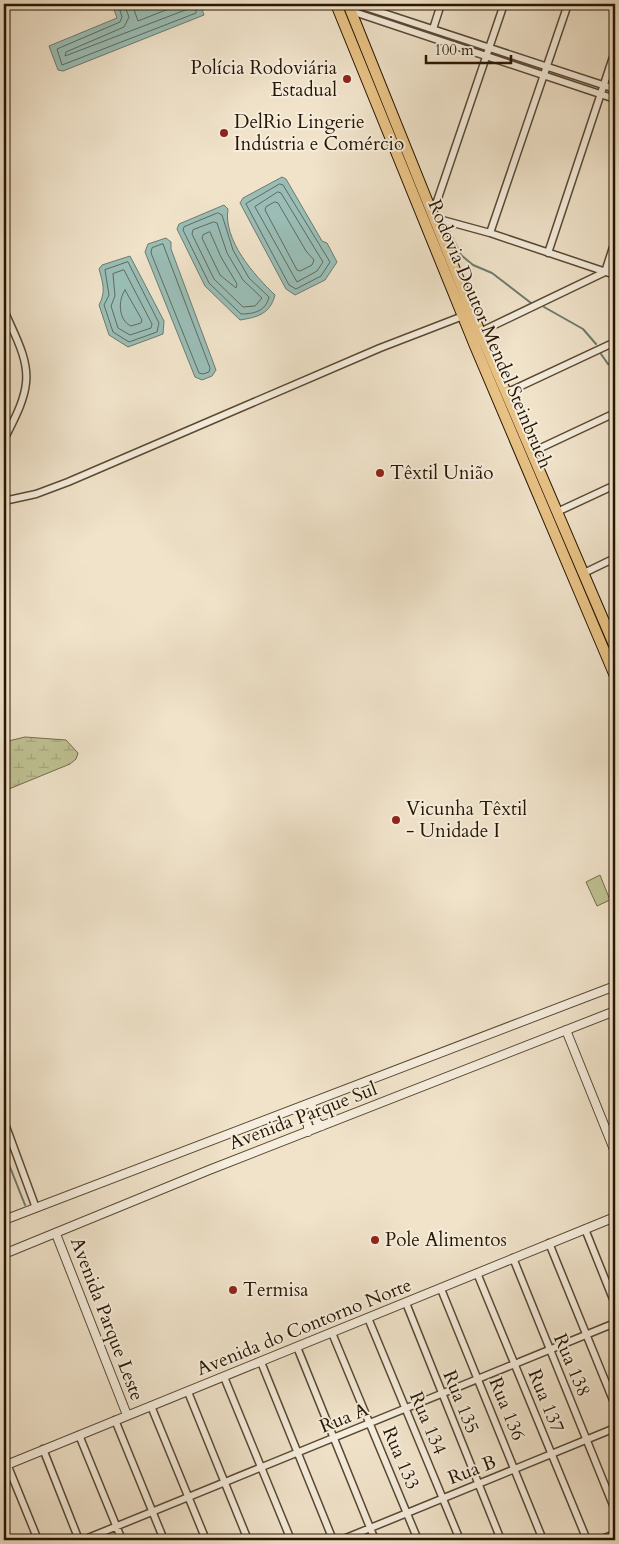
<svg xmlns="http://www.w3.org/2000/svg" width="619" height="1544" viewBox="0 0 619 1544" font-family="Cardo,serif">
	<defs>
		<pattern id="wetland-marsh" width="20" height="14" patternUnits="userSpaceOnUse" patternTransform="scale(1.25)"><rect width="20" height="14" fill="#bfc293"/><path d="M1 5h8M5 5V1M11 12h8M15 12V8" fill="none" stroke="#a4a67d"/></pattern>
	</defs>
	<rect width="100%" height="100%" fill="#f0e3ca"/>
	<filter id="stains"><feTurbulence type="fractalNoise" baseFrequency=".004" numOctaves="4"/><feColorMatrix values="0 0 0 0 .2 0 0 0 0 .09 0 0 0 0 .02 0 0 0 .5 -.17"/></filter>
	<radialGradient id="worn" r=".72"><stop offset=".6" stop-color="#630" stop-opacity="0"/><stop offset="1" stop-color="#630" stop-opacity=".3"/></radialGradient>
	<path fill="url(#wetland-marsh)" stroke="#746c4a" d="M25 737 66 740 78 753 76 759 70 764 4 791V742Z"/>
	<path fill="#bfc293" stroke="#746c4a" d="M600 875 610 900 597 906 586 882Z"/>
	<path fill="#9abeb7" stroke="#6c7b6e" d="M112 4H200L204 15 63 71 58 70 49 46 117 18Z
		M282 177 286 179 322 241 327 243 337 262 325 280 295 295 286 289 240 203 243 198Z
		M224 205 228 209C223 240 254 275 275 295 270 314 258 317 240 320L205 286 177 229 179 224Z
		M166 238 171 242V249L216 370 212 376 202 380 195 377 145 252 148 244Z
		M130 256 164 321 163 334 128 347 109 335 99 305C106 292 103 283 99 269L102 265Z"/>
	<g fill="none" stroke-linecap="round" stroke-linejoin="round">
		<path stroke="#616a5c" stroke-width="1" d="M118 4 122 17 120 22 57 49 62 65 196 13V4
			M124 4 129 17 124 27 66 52 65 56 188 9 190 4
			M132 4 138 21 181 4
			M280 184 283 185 330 262 321 276 296 289 289 285 246 204Z
			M278 192 281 193 323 262 317 271 297 282 255 207Z
			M275 202 278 203 306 251 314 260 312 265 300 271 297 270 265 210 266 207Z
			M218 213 222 215 233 250 249 278 269 297C266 311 254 314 241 314L209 283 183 230 184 227Z
			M214 222 217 223 227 253 243 280 262 298 255 306 243 307 214 279 192 234 193 230Z
			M210 232 221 257 237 284 236 288 220 275 202 238 203 235Z
			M163 244 210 368 209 372 203 374 199 373 151 253 152 248Z
			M128 262 159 323 157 332 129 342 113 332 104 305 109 295 105 270Z
			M124 270 152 324 151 328 130 335 118 328 111 306 115 296 113 274Z
			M125 290 142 320 141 323 131 326C118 320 118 300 125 290Z"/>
		<path stroke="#6c7b6e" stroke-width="2" d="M447 227 461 255 473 265 492 273 531 303
			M544 307 583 329 596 344
			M601 354 608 364 615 367
			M4 1152 25 1205"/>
		<defs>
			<path id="minor" d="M356 4 615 89
				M351 11 615 99
				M433 29 441 4
				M433 213 504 4
				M435 218 490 233 615 275
				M490 233 568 4
				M548 253 615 51
				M4 310C13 332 29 358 26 383 24 403 12 423 4 440
				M480 332 605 272 615 241
				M506 393 615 342
				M532 452 615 413
				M4 501 36 494 68 482 380 348 463 316
				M557 512 615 485
				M584 573 615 558
				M4 1121 36 1208
				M585 1229 615 1304
				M549 1243 615 1405
				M513 1258 615 1510
				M477 1273 587 1540
				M441 1289 543 1540
				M406 1303 501 1540
				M368 1318 460 1540
				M332 1333 418 1540
				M297 1347 375 1540
				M261 1362 333 1540
				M224 1377 291 1540
				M188 1392 248 1540
				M151 1406 206 1540
				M115 1420 164 1540
				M79 1435 122 1540
				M43 1449 79 1540
				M7 1464 38 1540
				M83 1540 615 1323
				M341 1540 615 1428
				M599 1540 615 1534"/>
			<path id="tertiary" d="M566 1030 615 1152
				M311 1103 317 1122 322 1126
				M298 1108 308 1125V1132
				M4 1220 615 986
				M56 1234 127 1415
				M4 1254 209 1170 615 1011
				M4 1466 615 1217"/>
			<path id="trunk" d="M336 4 475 346 615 676
				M348 4 480 332 615 647"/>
		</defs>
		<use href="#minor" stroke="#5a4933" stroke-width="9"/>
		<use href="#tertiary" stroke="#5a4933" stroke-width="10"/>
		<use href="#trunk" stroke="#281601" stroke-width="12"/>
		<use href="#minor" stroke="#f5eddd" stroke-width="6"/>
		<use href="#tertiary" stroke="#f5eddd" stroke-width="8"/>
		<use href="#trunk" stroke="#e8c285" stroke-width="10"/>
	</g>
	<g fill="#8f2418" stroke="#f5eddd" stroke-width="2">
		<circle cx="347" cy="79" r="5"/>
		<circle cx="224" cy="133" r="5"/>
		<circle cx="380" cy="473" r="5"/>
		<circle cx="396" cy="820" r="5"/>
		<circle cx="375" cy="1240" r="5"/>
		<circle cx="233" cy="1290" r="5"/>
	</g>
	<g text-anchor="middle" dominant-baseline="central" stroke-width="4" stroke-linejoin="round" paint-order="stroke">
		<g font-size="19" fill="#281601" stroke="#f5eddd" text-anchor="start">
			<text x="337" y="68" text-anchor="end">Polícia Rodoviária<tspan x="337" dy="22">Estadual</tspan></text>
			<text x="234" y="122">DelRio Lingerie<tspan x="234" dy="22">Indústria e Comércio</tspan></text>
			<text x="390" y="473">Têxtil União</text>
			<text x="406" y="809">Vicunha Têxtil<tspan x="406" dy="22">- Unidade I</tspan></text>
			<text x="385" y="1240">Pole Alimentos</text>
			<text x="243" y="1290">Termisa</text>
		</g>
		<g font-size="19" fill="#281601" stroke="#f5eddd">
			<text transform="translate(490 334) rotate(67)">Rodovia Doutor Mendel Steinbruch</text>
			<text transform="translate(303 1116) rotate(-21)">Avenida Parque Sul</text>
			<text transform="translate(107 1319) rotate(69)">Avenida Parque Leste</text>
			<text transform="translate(304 1327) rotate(-22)">Avenida do Contorno Norte</text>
			<text transform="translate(572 1365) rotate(67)">Rua 138</text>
			<text transform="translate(546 1401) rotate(68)">Rua 137</text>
			<text transform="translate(461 1402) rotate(68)">Rua 135</text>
			<text transform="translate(507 1409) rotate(68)">Rua 136</text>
			<text transform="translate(344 1418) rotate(-22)">Rua A</text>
			<text transform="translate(428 1423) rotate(67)">Rua 134</text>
			<text transform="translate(401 1458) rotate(67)">Rua 133</text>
			<text transform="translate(472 1470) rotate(-21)">Rua B</text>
		</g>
	</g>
	<rect width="619" height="1544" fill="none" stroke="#f0e3ca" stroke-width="20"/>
	<rect x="5" y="5" width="609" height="1534" fill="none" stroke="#281601" stroke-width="2.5"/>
	<rect x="10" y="10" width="599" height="1524" fill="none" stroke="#281601"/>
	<path d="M426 55v8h85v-8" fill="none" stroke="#281601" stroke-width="2.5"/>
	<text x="434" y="55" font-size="15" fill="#281601" stroke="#f5eddd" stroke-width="4" paint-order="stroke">100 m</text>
	<rect width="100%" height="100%" filter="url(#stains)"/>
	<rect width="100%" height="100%" fill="url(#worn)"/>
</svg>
